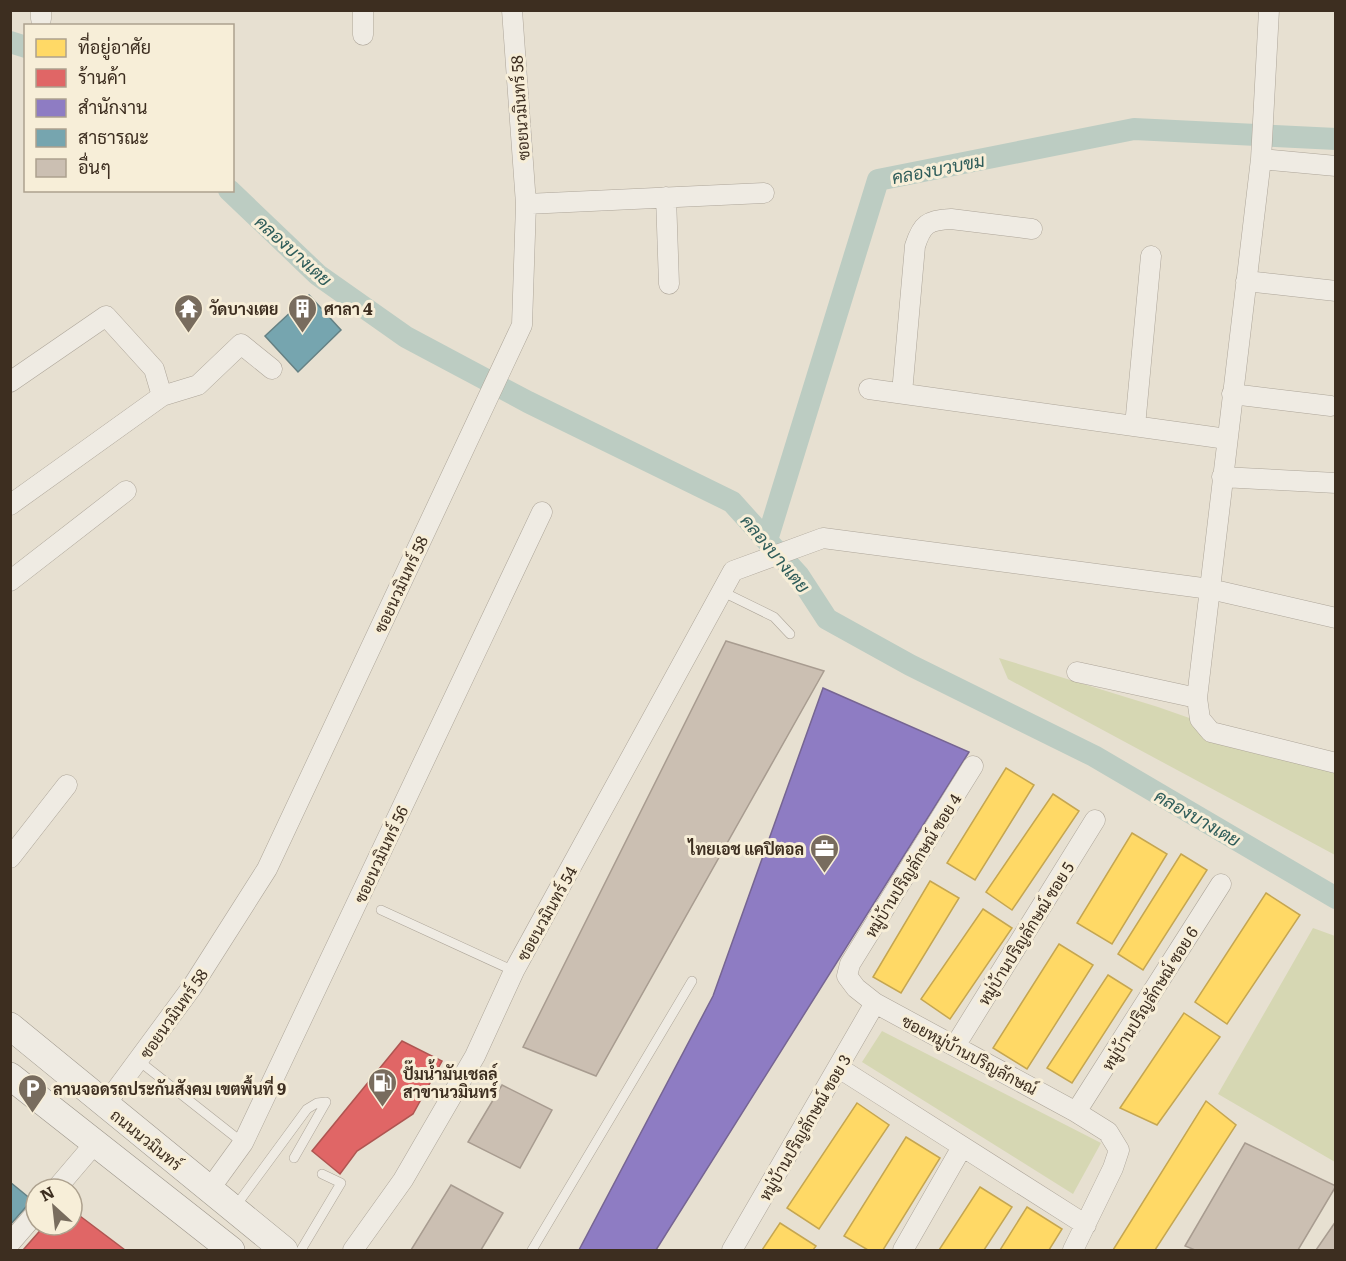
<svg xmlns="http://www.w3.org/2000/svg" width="1346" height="1261" viewBox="0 0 1346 1261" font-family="Literata,Sarabun,serif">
	<rect width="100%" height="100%" fill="#e7e0d1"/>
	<path fill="#d6d7b3" d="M999 658 1158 707 1335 769V855L1008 679Z
		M1313 928 1335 936V1162L1218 1094Z
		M882 1031 1101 1143 1073 1194 862 1062Z"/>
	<path fill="#ffd966" stroke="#c5a651" stroke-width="1.5" d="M1006 768 1034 785 975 880 947 863Z
		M1053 794 1079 811 1012 910 986 892Z
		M1132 833 1167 854 1112 944 1077 923Z
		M1181 854 1207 870 1143 970 1118 954Z
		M930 881 959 898 901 993 873 977Z
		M1266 893 1300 915 1227 1024 1195 1002Z
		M983 909 1012 928 950 1019 921 999Z
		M1059 944 1093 965 1027 1069 993 1048Z
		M1108 975 1132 990 1072 1083 1047 1068Z
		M1184 1013 1220 1037 1157 1125 1120 1108Z
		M1206 1101 1236 1125 1155 1250H1113Z
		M857 1103 889 1125 819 1229 787 1208Z
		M906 1137 940 1158 883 1250H868L844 1236Z
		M980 1187 1012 1207 984 1250H939Z
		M1027 1207 1062 1229 1049 1250H1000Z
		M780 1223 816 1246 813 1250H762Z"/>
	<path fill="#e06666" stroke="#af5551" stroke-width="1.5" d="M402 1041 442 1061 413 1114 357 1151 340 1174 312 1151Z
		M72 1210 125 1250H23L45 1225H72Z"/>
	<path fill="#8e7cc3" stroke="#766592" stroke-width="1.5" d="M823 688 969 752 656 1250H579L713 996Z"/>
	<path fill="#76a5af" stroke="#658184" stroke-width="1.5" d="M309 295 341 330 298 372 265 336Z
		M10 1182 32 1200 10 1225Z"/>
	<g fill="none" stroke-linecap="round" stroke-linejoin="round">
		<path stroke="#bcccc2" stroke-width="22" d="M10 42 26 47
			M229 190 318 275 406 337 528 402 732 502 799 576 827 619 910 665 1094 756 1336 898
			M767 540 878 180 1134 129 1336 139"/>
	</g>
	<path fill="#cbbfb2" stroke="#a89c90" stroke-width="1.5" d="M726 641 824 671 596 1076 523 1047Z
		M502 1085 552 1110 520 1168 468 1142Z
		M1245 1143 1336 1186 1298 1250H1195L1185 1246Z
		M451 1185 503 1213 481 1250H411Z
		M1336 1221V1250H1316Z"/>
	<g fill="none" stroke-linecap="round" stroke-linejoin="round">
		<defs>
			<path id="lane" d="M721 591 774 617 790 634
				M381 910 514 971
				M139 1061 243 1143
				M235 1207 307 1109 317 1103 326 1102 294 1158
				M301 1250 341 1183 322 1174
				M532 1250 692 981"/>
			<path id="street" d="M363 10V35
				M1269 10 1261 159 1197 698 1200 719 1211 732 1336 763
				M41 19V10
				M1261 159 1336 166
				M666 197 669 284
				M526 204 764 193
				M1246 281 1336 291
				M10 382 106 316 154 369 162 396 10 505
				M869 389 1227 439
				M902 393 915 246C922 224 928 220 951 219L1032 229
				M1232 394 1331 406
				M162 396 198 385 241 344 272 369
				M1135 426 1151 256
				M1222 477 1336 483
				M10 581 126 491
				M1077 672 1197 698
				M973 766 850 964 847 976 856 988 875 1003 1076 1112 1108 1132 1119 1150 1113 1168 1073 1250
				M10 858 67 785
				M955 1046 1095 820
				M839 1068 1086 1225
				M105 1105 192 987 267 869 522 325 526 204 512 10
				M1076 1112 1221 884
				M56 1189 96 1142
				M209 1190 243 1143 542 512
				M10 1243 36 1213
				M353 1250 403 1180 475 1056 514 971 733 571 823 538 1210 589 1336 618
				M732 1250 875 1003
				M903 1250 962 1147"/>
			<path id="secondary" d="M10 1026 284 1250
				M10 1076 231 1250"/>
		</defs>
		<use href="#lane" stroke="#ada599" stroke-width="10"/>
		<use href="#street" stroke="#ada599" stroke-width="21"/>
		<use href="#secondary" stroke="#9c958a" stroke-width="28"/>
		<use href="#lane" stroke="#efebe3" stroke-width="9"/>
		<use href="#street" stroke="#efebe3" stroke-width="20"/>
		<use href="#secondary" stroke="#efebe3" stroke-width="27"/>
	</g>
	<defs>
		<symbol id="temple-pin" viewBox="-11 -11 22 30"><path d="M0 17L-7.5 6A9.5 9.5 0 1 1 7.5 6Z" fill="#786c5e" stroke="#f7eed8"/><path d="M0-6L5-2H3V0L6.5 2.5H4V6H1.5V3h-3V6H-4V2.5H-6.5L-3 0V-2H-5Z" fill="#fff"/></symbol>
		<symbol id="building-pin" viewBox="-11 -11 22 30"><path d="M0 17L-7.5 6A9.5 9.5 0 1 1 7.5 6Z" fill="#786c5e" stroke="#f7eed8"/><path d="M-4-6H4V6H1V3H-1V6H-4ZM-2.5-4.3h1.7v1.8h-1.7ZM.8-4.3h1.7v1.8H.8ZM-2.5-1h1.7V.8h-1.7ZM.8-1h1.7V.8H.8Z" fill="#fff"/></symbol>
		<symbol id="office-pin" viewBox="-11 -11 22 30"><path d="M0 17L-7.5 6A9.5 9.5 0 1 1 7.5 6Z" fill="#786c5e" stroke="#f7eed8"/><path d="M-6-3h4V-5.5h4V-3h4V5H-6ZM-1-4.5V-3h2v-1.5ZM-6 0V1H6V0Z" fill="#fff"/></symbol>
		<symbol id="fuel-pin" viewBox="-11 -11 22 30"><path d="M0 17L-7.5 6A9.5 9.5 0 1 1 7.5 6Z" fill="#786c5e" stroke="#f7eed8"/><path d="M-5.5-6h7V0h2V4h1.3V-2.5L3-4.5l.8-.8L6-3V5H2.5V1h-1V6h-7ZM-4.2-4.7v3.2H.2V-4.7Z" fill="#fff"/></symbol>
		<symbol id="parking-pin" viewBox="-11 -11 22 30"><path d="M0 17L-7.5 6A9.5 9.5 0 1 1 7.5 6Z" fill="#786c5e" stroke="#f7eed8"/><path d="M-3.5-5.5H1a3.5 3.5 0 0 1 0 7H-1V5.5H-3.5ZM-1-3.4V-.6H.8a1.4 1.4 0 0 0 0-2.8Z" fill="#fff"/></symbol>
	</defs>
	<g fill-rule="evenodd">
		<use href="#temple-pin" x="172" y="292" width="33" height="45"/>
		<use href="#building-pin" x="286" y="292" width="33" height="45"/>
		<use href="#office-pin" x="808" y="832" width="33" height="45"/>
		<use href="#fuel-pin" x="366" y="1066" width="33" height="45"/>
		<use href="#parking-pin" x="16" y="1072" width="33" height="45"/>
	</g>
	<g text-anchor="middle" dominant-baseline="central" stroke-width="6" stroke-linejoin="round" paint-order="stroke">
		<g font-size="16" fill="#3d2e20" stroke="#f7eed8">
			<text transform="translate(519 108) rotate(-94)">ซอยนวมินทร์ 58</text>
			<text transform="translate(400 584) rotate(-65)">ซอยนวมินทร์ 58</text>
			<text transform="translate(380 854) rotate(-65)">ซอยนวมินทร์ 56</text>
			<text transform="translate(912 865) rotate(-58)">หมู่บ้านปริญลักษณ์ ซอย 4</text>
			<text transform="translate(546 913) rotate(-61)">ซอยนวมินทร์ 54</text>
			<text transform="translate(1025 933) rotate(-58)">หมู่บ้านปริญลักษณ์ ซอย 5</text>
			<text transform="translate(1149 998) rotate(-58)">หมู่บ้านปริญลักษณ์ ซอย 6</text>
			<text transform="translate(173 1013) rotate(-55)">ซอยนวมินทร์ 58</text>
			<text transform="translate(970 1054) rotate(28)">ซอยหมู่บ้านปริญลักษณ์</text>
			<text transform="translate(804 1127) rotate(-60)">หมู่บ้านปริญลักษณ์ ซอย 3</text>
			<text transform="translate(147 1139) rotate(39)">ถนนนวมินทร์</text>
		</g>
		<g font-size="16" font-weight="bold" fill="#3d2e20" stroke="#f7eed8" text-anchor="start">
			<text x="209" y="308">วัดบางเตย</text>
			<text x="324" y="308">ศาลา 4</text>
			<text x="804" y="848" text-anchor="end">ไทยเอช แคปิตอล</text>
			<text x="403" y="1073">ปั๊มน้ำมันเชลล์<tspan x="403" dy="18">สาขานวมินทร์</tspan></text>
			<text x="53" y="1088">ลานจอดรถประกันสังคม เขตพื้นที่ 9</text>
		</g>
		<g font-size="18" font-style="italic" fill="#2f5d5a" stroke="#f7eed8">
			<text transform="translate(938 168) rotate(-11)">คลองบวบขม</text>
			<text transform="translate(294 250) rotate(42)">คลองบางเตย</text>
			<text transform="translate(776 553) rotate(50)">คลองบางเตย</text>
			<text transform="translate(1198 817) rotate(30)">คลองบางเตย</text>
		</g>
	</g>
	<rect width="1346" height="1261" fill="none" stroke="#3d2e20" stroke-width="24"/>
	<rect x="24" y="24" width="210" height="168" fill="#f7eed8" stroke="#ada18e" stroke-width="1.5"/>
	<rect x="36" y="39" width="30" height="18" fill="#ffd966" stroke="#ada18e" stroke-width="1.5"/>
	<text x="78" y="54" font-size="18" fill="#3d2e20">ที่อยู่อาศัย</text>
	<rect x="36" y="69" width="30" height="18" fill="#e06666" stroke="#ada18e" stroke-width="1.5"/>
	<text x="78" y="84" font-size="18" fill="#3d2e20">ร้านค้า</text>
	<rect x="36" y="99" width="30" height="18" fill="#8e7cc3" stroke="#ada18e" stroke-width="1.5"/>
	<text x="78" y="114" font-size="18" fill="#3d2e20">สำนักงาน</text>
	<rect x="36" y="129" width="30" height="18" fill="#76a5af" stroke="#ada18e" stroke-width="1.5"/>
	<text x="78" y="144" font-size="18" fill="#3d2e20">สาธารณะ</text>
	<rect x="36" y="159" width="30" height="18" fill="#cbbfb2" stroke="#ada18e" stroke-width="1.5"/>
	<text x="78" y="174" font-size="18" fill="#3d2e20">อื่นๆ</text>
	<g transform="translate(54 1207) rotate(333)"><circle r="28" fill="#f7eed8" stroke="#ada18e" stroke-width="1.5"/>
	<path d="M0-4.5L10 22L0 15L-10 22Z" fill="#786c5e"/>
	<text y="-9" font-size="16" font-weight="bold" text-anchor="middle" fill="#3d2e20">N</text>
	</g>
</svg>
